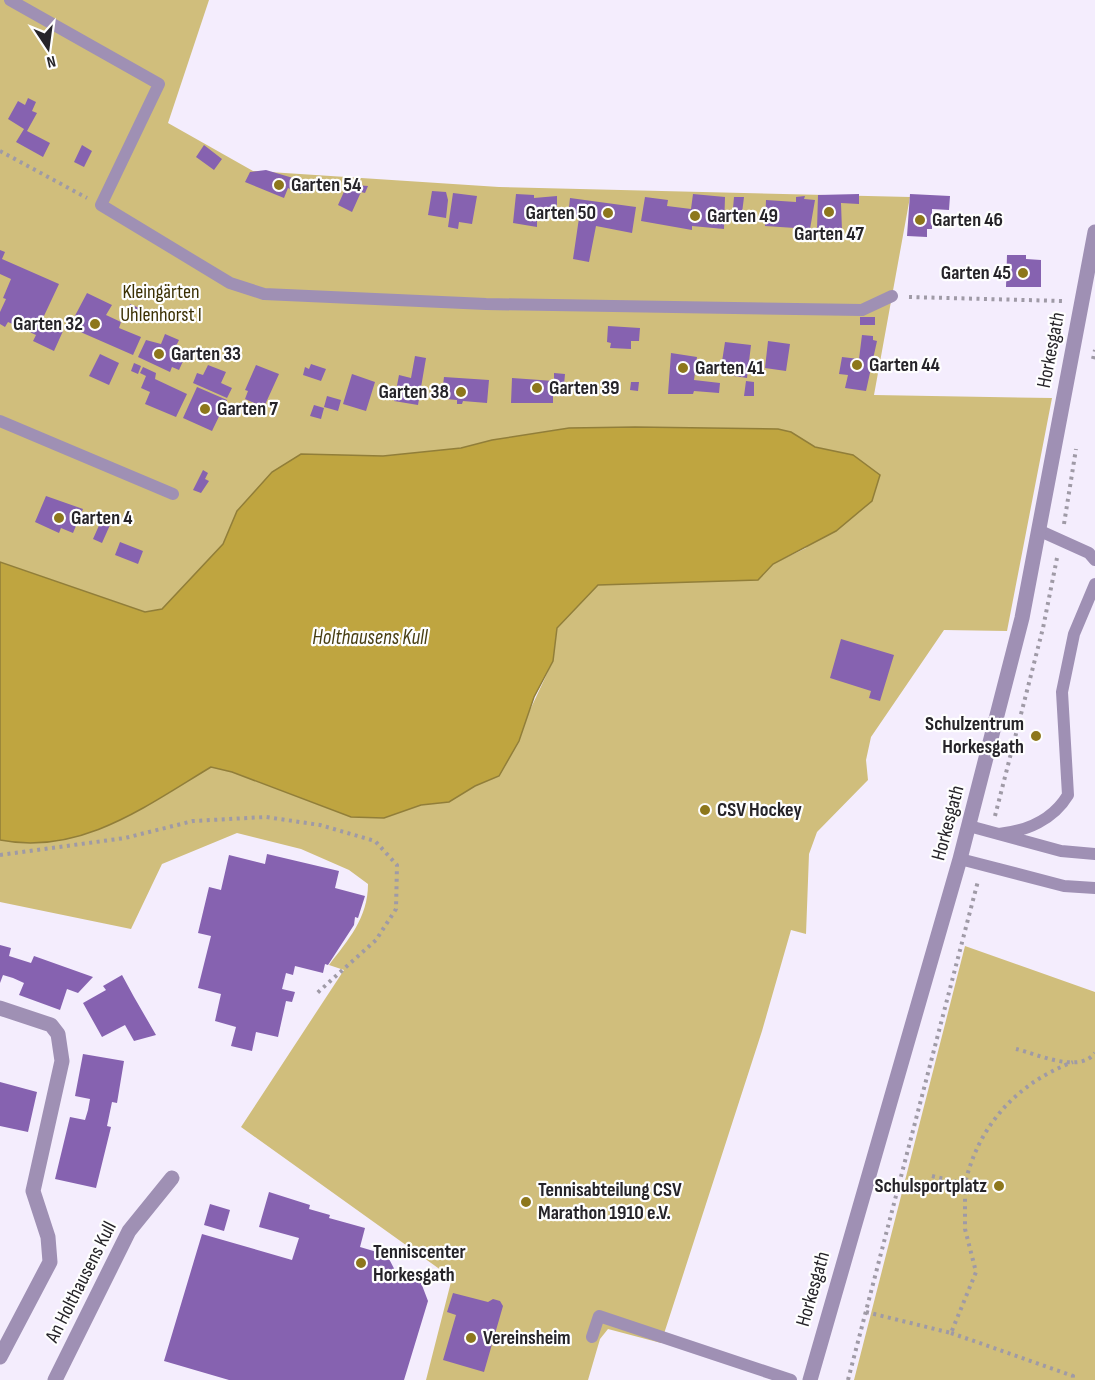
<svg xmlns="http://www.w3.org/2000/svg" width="1095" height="1380" viewBox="0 0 1095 1380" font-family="'Sofia Sans Condensed',sans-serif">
	<rect width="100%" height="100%" fill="#f4edfd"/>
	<path fill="#d0be7c" d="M0 0H209L168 123 253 171 499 187 910 197 874 395 1052 398 1007 631 944 630 871 737 866 760 868 780 817 832 809 854 806 934 791 930 762 1031 661 1343 608 1329 600 1339 588 1380H426L452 1278 241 1127 344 970 329 965C348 940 368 918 368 884L349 870 301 849 237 833 162 864 131 929 0 902V840C78 856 147 806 211 767L232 772 351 817 384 818 421 805 449 802 475 786 499 776 553 661 557 628 598 584 758 579 773 564 806 548 853 455 815 447 791 432 778 429 569 428 492 440 461 448 383 456H347L237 511 223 544 195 575 162 610 145 612 0 562Z
		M965 946 1095 992V1380H854Z"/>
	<path fill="#bfa540" stroke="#917e39" stroke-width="1.5" d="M635 427 778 429 791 432 815 447 853 455 880 475 872 501 836 531 773 564 758 580 598 585 557 628 553 661 534 697 519 741 499 776 475 786 449 802 421 805 384 818 351 817 232 772 211 767C146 806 80 856 0 840V562L145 612 162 609 223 544 237 511 272 472 301 454 383 456 461 448 492 440 569 428Z"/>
	<path fill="#8662b0" d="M28 98 36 102 32 111 37 113 27 131 50 143 43 157 16 142 24 129 8 119 18 101 25 105Z
		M82 145 92 151 84 167 74 162Z
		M204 145 222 159 214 170 196 157Z
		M266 170 293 178 307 181 301 194 288 188 284 198 245 182 250 172Z
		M347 185 354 188 355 185 368 186 365 193 361 192 352 212 338 205Z
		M432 191 446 192 448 200 446 218 428 215Z
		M453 193 477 196 472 224 459 222 458 229 448 227Z
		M516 194 534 195V198L557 196V210L537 211V227L513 223Z
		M693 194 725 197 724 229 692 226V230L641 221 645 197 668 200 667 206 691 209Z
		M859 194V204L841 203 842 231 817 230 818 195Z
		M910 194 950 196 949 210 932 209V229H927V237L907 236Z
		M805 196 804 199 815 200 810 229 765 226 766 200 796 202V197Z
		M734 197H744L741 221 732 220Z
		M570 198 636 207 632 233 596 226 589 262 573 259 579 218 568 217Z
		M0 250 5 252 2 259 59 284 43 318 63 331 54 351 33 341 36 335 8 322 5 327 0 324V312L6 299 3 298 11 279 0 274Z
		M1007 255H1026V259L1041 260V287H1006Z
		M87 293 112 305 106 315 121 322 119 328 141 337 133 355 69 327Z
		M130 304 144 310 139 321 126 315Z
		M860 317H875V325H860Z
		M608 326 640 328 639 341H631V349L610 348 611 343 607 342Z
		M165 334 179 340 174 350 179 352 177 356 184 359 179 370 172 367 170 372 138 357 146 340 161 344Z
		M862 335 873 336V340L877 341 866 391 845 388 848 375 839 374 842 357 859 359Z
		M768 341 790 344 786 371 765 368Z
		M725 342 751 345 747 378 734 376 735 370 721 368Z
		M671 353 697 357 694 380 720 383 719 393 694 391 693 394H668Z
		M100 354 119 363 109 385 89 376Z
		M415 356 426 358 418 405 394 401 399 375 411 378Z
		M134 363 141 366 138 374 131 371Z
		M311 364 326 369 321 381 303 375 305 367 309 369Z
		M208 365 226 372 221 383 232 388 227 398 193 383 197 373 203 375Z
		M256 365 279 374 264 407 245 399 248 391 245 390Z
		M143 367 156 373 155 379 187 394 176 417 145 404 150 392 141 388 146 376 140 373Z
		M554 373 565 374 563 396H553V403H511L512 378 554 381Z
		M352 374 375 382 366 411 343 404Z
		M444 377 489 380 487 403 463 401 462 404H457V400L434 398 435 384 443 385Z
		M746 381 754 382V396H744Z
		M631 382H639L638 391 630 390Z
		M197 387 227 400 212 431 183 418Z
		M327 396 341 400 338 411 324 407Z
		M314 405 324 408 321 419 310 416Z
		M203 470 208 473 205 479 209 481 201 493 193 490Z
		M46 496 83 509 73 533 61 528 59 533 35 522Z
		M101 521 110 525 102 543 93 539Z
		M120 542 143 551 138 564 115 555Z
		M841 639 894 655 880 701 869 698 871 691 830 678Z
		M267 854 339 871 335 888 365 896 358 918 355 917 354 925 328 965 325 964 323 973 295 966 293 975 286 973 282 989 295 992 292 1002 286 1001 278 1037 256 1032 252 1051 231 1046 236 1027 215 1021 221 994 198 988 211 936 198 933 209 887 221 890 229 855 265 864Z
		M0 945 11 948 9 956 31 963 34 956 93 977 78 993 67 989 60 1010 19 995 24 983 13 978 3 975 0 983Z
		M122 975 134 997 156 1035 134 1041 125 1025 102 1037 83 1003 106 990 103 986Z
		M83 1054 124 1061 117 1103 112 1102 107 1126 111 1127 96 1188 55 1179 70 1117 85 1120 88 1110 90 1099 75 1096Z
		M0 1082 37 1092 28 1132 0 1126Z
		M269 1192 310 1205 309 1209 330 1215 329 1218 365 1228 360 1247 387 1255 400 1280 406 1276 420 1280 428 1301 404 1380H229L164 1361 202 1234 292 1260 299 1238 259 1227Z
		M210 1204 230 1210 224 1231 204 1225Z
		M453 1293 488 1302 493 1299 500 1301 503 1306 484 1372 443 1360 456 1315 447 1312Z"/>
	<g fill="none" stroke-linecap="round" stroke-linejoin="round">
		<path stroke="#9f9aa6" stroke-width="4" stroke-dasharray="3 4.5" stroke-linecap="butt" d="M0 151 87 198
			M909 297 1063 301
			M1093 359 1095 350
			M1064 524 1076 449
			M995 816 1043 628 1057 558
			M0 855 125 838 193 821 266 817 320 825 375 841 397 865 396 909 376 940 316 994
			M1016 1049C1037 1054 1079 1074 1095 1053
			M932 1176 965 1184C978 1126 1017 1083 1073 1062
			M866 1312 951 1333 976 1272 965 1229V1184
			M951 1333 1070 1375 1073 1376 1071 1380
			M848 1380 978 881"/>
		<path stroke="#9f90b4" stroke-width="12" d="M10 0 159 84 101 205 230 283 264 294 486 304 862 310 892 296
			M0 421 173 494
			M1038 530 1089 553 1095 560
			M969 826 1061 851 1095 854
			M999 834C1026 831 1053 820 1068 795L1062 692 1074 634 1095 584
			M960 859 1064 886 1095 888
			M592 1337 599 1316 791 1380"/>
		<path stroke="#9f90b4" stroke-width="15" d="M0 1008 51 1025 58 1034 62 1061 33 1191 48 1237 50 1262 0 1357
			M55 1380 129 1231 172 1178
			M810 1380 960 859 1022 618 1095 232"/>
	</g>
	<g fill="#8d771c" stroke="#fefefe" stroke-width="2">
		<circle cx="279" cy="185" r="6"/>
		<circle cx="829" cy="212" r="6"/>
		<circle cx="608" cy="213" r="6"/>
		<circle cx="695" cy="216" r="6"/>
		<circle cx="920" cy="220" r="6"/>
		<circle cx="1023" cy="273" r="6"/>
		<circle cx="95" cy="324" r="6"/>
		<circle cx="159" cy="354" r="6"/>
		<circle cx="857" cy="365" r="6"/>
		<circle cx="683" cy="368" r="6"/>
		<circle cx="537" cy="388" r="6"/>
		<circle cx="461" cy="392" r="6"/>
		<circle cx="205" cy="409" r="6"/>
		<circle cx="59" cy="518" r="6"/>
		<circle cx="1036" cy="736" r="6"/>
		<circle cx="705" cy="810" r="6"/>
		<circle cx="999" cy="1186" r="6"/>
		<circle cx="526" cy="1202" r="6"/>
		<circle cx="361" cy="1263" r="6"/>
		<circle cx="471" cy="1338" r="6"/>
	</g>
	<g text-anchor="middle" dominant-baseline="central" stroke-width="4.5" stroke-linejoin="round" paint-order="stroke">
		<g font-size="20" font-weight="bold" fill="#262429" stroke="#fefefe" text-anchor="start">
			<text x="291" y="185">Garten 54</text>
			<text x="596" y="213" text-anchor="end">Garten 50</text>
			<text x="707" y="216">Garten 49</text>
			<text x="932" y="220">Garten 46</text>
			<text x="829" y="234" text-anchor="middle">Garten 47</text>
			<text x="1011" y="273" text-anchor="end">Garten 45</text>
			<text x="83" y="324" text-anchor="end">Garten 32</text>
			<text x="171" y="354">Garten 33</text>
			<text x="869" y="365">Garten 44</text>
			<text x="695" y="368">Garten 41</text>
			<text x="549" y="388">Garten 39</text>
			<text x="449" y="392" text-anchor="end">Garten 38</text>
			<text x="217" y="409">Garten 7</text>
			<text x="71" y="518">Garten 4</text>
			<text x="1024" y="724" text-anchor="end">Schulzentrum<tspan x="1024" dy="23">Horkesgath</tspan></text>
			<text x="717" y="810">CSV Hockey</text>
			<text x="987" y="1186" text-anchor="end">Schulsportplatz</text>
			<text x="538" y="1190">Tennisabteilung CSV<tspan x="538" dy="23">Marathon 1910 e.V.</tspan></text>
			<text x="373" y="1252">Tenniscenter<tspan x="373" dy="23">Horkesgath</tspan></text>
			<text x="483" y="1338">Vereinsheim</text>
		</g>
		<g font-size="20" fill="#3a2f02" stroke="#fefefe">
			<text x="161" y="292">Kleingärten<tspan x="161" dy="23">Uhlenhorst I</tspan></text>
		</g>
		<g font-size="20" fill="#262429" stroke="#fefefe">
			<text transform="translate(1051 350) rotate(-79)">Horkesgath</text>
			<text transform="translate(948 823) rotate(-75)">Horkesgath</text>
			<text transform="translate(81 1282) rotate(-63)">An Holthausens Kull</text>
			<text transform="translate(813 1289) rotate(-74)">Horkesgath</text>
		</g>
		<g font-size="21" font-style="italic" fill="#483e13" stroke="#fefefe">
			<text x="370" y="637">Holthausens Kull</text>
		</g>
	</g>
	<g transform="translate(48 48) rotate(167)" stroke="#fefefe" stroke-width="4.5" paint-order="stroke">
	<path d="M0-4.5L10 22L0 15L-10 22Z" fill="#262429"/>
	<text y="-9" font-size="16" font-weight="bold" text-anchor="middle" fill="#262429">N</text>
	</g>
</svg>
